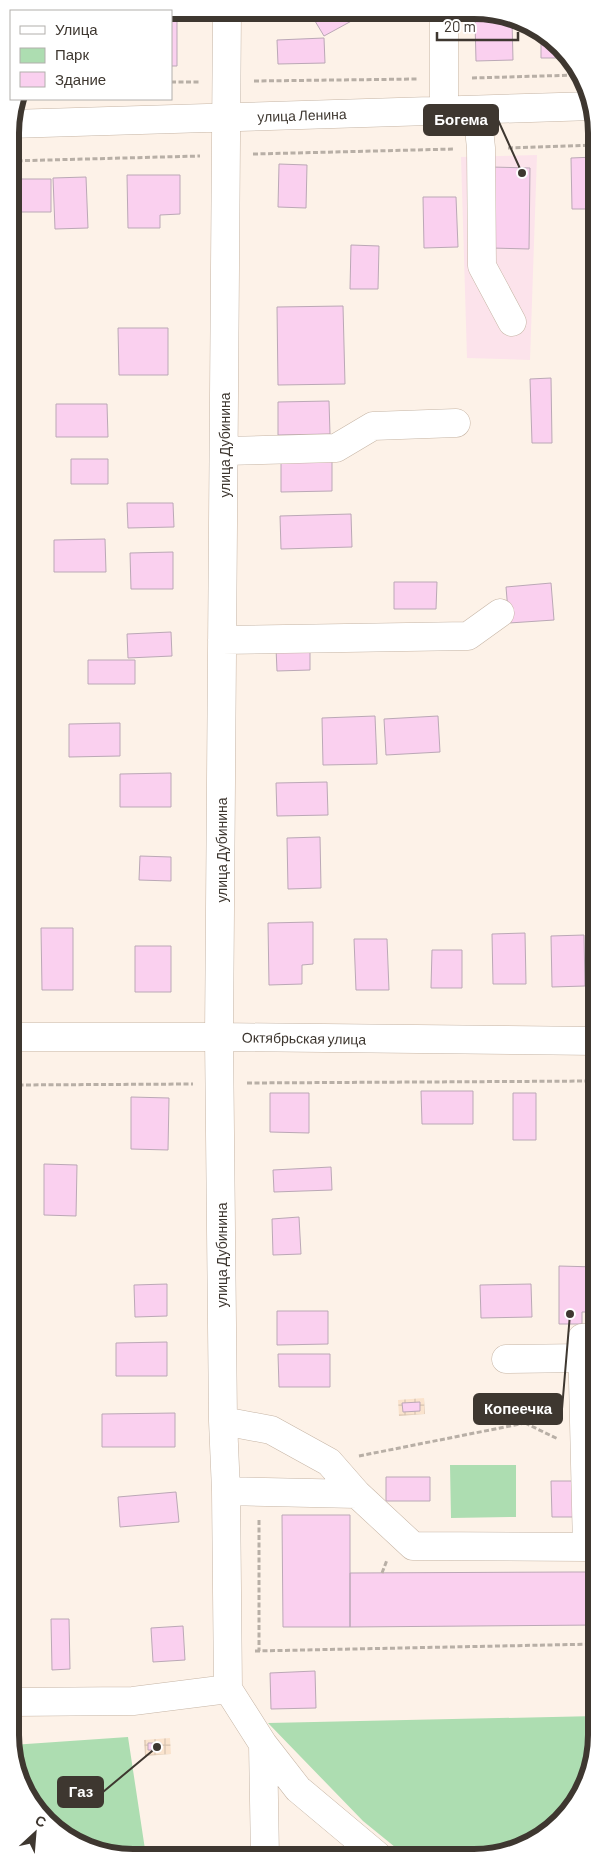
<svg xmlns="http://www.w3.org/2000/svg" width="607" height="1868" viewBox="0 0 607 1868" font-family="Barlow,sans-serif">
	<defs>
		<pattern id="industrial-grid" width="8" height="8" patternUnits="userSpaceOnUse" patternTransform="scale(1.25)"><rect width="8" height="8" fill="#fae3cd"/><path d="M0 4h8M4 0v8" fill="none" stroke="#d7c3b0"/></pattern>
	</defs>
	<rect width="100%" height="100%" fill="#fdf2e8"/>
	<path fill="#fce3eb" d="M537 155 530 360 467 358 461 157Z"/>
	<path fill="url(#industrial-grid)" d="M424 1398 425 1414 399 1416 398 1400Z
		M170 1738 171 1754 145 1756 144 1740Z"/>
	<path fill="#adddb1" d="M450 1465H516V1517L451 1518Z
		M597 1716V1743L588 1782 567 1816 535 1842 498 1856H406L363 1821 268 1723Z
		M128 1737 146 1856H108L46 1822 12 1759V1745Z"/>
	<path fill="#fad0ef" stroke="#bba8b6" d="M133 10H177V66H171V11H126Z
		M309 11 368 12 324 36Z
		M512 20 513 60 476 61 475 21Z
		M541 35 561 46 565 53V58H541Z
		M324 38 325 63 278 64 277 40Z
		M595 157V209H572L571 158Z
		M279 164 307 165 306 208 278 207Z
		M491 167 530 168 529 249 491 248Z
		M127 175H180V214L160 215V228H128Z
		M86 177 88 228 55 229 53 178Z
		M10 179H51V212H10Z
		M423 197H456L458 247 424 248Z
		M351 245 379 246 378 289H350Z
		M343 306 345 384 278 385 277 307Z
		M118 328H168V375H119Z
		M551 378 552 443H532L530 379Z
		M329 401 330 434 278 435V402Z
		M56 404H107L108 437H56Z
		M332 458V491L281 492V459Z
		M71 459H108V484H71Z
		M127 503H173L174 527 128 528Z
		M351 514 352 547 281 549 280 516Z
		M105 539 106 572H54V540Z
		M173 552V589H131L130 553Z
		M394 582H437L436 609H394Z
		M551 583 554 620 509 623 506 587Z
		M171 632 172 656 128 658 127 634Z
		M276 648H310V670L277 671Z
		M88 660H135V684H88Z
		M375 716 377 764 323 765 322 718Z
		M438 716 440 752 386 755 384 719Z
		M120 723V756L69 757V724Z
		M171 773V807H120V774Z
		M327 782 328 815 277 816 276 783Z
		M320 837 321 888 288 889 287 838Z
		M140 856 171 857V881L139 880Z
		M313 922V964L302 965V984L269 985 268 923Z
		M41 928H73V990H42Z
		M525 933 526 984H493L492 934Z
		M584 935 585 986 552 987 551 936Z
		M354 939H387L389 990H356Z
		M135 946H171V992H135Z
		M432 950H462V988H431Z
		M421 1091H473V1124H422Z
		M270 1093H309V1133L270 1132Z
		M513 1093H536V1140H513Z
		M588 1093H596V1133H590Z
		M131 1097 169 1098 168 1150 131 1149Z
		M44 1164 77 1165 76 1216 44 1215Z
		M331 1167 332 1190 274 1192 273 1170Z
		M299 1217 301 1254 273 1255 272 1219Z
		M559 1266 596 1267V1312H582V1324H559Z
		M167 1284V1316L135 1317 134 1285Z
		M531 1284 532 1317 481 1318 480 1285Z
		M277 1311H328V1344L277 1345Z
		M167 1342V1376H116V1343Z
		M278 1354H330V1387H279Z
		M420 1402V1411L403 1412 402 1403Z
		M175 1413V1447H102V1414Z
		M386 1477H430V1501H386Z
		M551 1481H572L573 1517H552Z
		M176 1492 179 1522 120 1527 118 1497Z
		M282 1515H350V1627H283Z
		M573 1572H597V1625L350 1627V1573Z
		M51 1619H69L70 1669 52 1670Z
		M183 1626 185 1660 153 1662 151 1628Z
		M315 1671 316 1708 271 1709 270 1673Z
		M148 1743H161V1750H148Z"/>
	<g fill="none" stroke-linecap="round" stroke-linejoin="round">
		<defs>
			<path id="minor" d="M227 11 219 1037 223 1421 226 1491 228 1689
				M444 12V111
				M477 110 481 148 482 266 512 322
				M10 124 593 106
				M224 451 336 448 373 426 456 423
				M222 640 468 636 500 613
				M11 1037H219L596 1041
				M506 1359 583 1358
				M223 1421 271 1430 329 1462 357 1494
				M226 1491 357 1494 413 1546 587 1547 582 1338H596
				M228 1689 263 1744 265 1856
				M12 1702 133 1701 228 1689
				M263 1744 298 1789 378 1856"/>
		</defs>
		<use href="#minor" stroke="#c6b5a5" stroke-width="29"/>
		<path stroke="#b8afa6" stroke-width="3" stroke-dasharray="5 2.5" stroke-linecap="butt" d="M472 78 577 75
			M254 81 418 79
			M171 82H201
			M508 148 595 145
			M253 154 455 149
			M10 161 200 156
			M247 1083 596 1081
			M11 1085 193 1084
			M525 1423 558 1439
			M359 1456 525 1423 557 1404
			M259 1520V1651
			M382 1573 387 1560
			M255 1651 597 1644"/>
		<use href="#minor" stroke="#fff" stroke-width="28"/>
	</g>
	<g text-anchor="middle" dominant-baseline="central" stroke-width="5" stroke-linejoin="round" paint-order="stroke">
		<g font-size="14" fill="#3e3730" stroke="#fff">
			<text transform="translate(302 115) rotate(-2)">улица Ленина</text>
			<text transform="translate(224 445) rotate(-90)">улица Дубинина</text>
			<text transform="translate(221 850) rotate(-90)">улица Дубинина</text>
			<text transform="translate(304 1038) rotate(1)">Октябрьская улица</text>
			<text transform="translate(221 1255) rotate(-90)">улица Дубинина</text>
		</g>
	</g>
	<path d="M0 0H607V1868H0ZM133 19H474A114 114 0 0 1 588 133V1735A114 114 0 0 1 474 1849H133A114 114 0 0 1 19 1735V133A114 114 0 0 1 133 19Z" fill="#fff" fill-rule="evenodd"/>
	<path fill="none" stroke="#3e3730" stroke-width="6" d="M133 19H474A114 114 0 0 1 588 133V1735A114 114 0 0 1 474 1849H133A114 114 0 0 1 19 1735V133A114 114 0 0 1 133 19Z"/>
	<path fill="none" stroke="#3e3730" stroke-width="2" d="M522 173L498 120M570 1314L562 1409M157 1747L103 1792"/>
	<g fill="#3e3730" stroke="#fff" stroke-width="2">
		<circle cx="522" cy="173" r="5"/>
		<circle cx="570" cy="1314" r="5"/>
		<circle cx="157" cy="1747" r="5"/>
	</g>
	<g fill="#3e3730" stroke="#3e3730" stroke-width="2">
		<rect x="424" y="105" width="74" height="30" rx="5"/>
		<rect x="474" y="1394" width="88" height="30" rx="5"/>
		<rect x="58" y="1777" width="45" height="30" rx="5"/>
	</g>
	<g font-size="15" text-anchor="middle" font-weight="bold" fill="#fff">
		<text x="461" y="125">Богема</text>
		<text x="518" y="1414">Копеечка</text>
		<text x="81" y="1797">Газ</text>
	</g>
	<rect x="10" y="10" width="162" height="90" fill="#ffffff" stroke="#b2afac"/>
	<rect x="20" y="26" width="25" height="8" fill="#ffffff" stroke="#b2afac"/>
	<text x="55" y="35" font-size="15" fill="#3e3730">Улица</text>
	<rect x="20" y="48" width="25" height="15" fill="#adddb1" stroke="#b2afac"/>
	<text x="55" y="60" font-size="15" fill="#3e3730">Парк</text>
	<rect x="20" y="72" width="25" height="15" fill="#fad0ef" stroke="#b2afac"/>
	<text x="55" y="85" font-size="15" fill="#3e3730">Здание</text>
	<g transform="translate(35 1833) rotate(26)" stroke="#ffffff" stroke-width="4" paint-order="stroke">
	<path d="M0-4L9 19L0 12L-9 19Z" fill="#3e3730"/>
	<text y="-8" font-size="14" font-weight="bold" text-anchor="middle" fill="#3e3730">С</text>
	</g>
	<path d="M437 32v8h81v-8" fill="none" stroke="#3e3730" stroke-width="2.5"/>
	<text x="444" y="32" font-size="15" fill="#3e3730" stroke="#ffffff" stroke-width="4" paint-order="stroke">20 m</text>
</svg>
